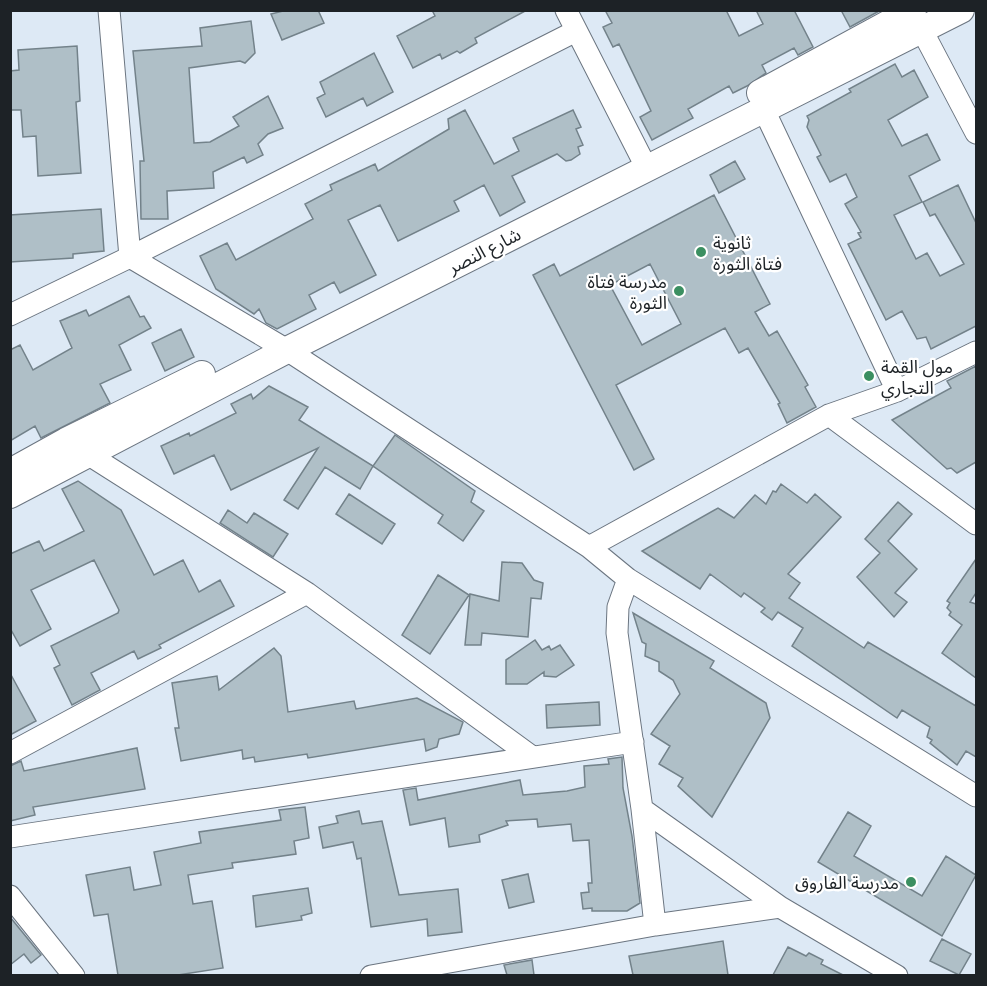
<svg xmlns="http://www.w3.org/2000/svg" width="987" height="986" viewBox="0 0 987 986" font-family="'PT Serif','Noto Sans Arabic',serif">
	<rect width="100%" height="100%" fill="#dde9f5"/>
	<path fill="#afbfc7" stroke="#73828a" stroke-width="1.5" fill-rule="evenodd" d="M287 10H318L324 23 282 40 271 14Z
		M432 10H527L475 38 477 43 460 53 457 51 442 59 440 54 413 68 397 36 435 16Z
		M605 10H726L739 36 763 24 756 10H794L813 47 798 55 794 48 762 65 766 73 747 86 733 93 729 86 688 109 693 118 652 140 640 117 651 111 619 44 613 47 603 27 612 23Z
		M841 10H881L850 27Z
		M251 21 255 53 245 63 240 61 189 68 194 143 210 142 239 126 233 117 268 96 283 128 268 134 258 144 263 155 247 163 244 157 213 172 214 188 167 191 168 219H141L140 161H144L133 51 202 46 200 28Z
		M77 46 80 101 76 102 81 173 38 176 36 136 23 137 21 110H10V71L19 70 18 50Z
		M374 53 393 92 367 106 363 98 326 117 317 98 325 94 320 82Z
		M895 64 902 77 914 70 928 97 888 120 902 146 927 134 940 160 909 176 922 202 894 215 916 259 927 253 940 276 964 264 935 214 930 216 923 202 958 185 976 223V326L931 349 926 337 917 339 902 311 886 320 848 244 861 238 858 233 861 232 845 204 857 197 846 174 830 182 817 157 821 155 807 127 809 120 807 116 851 92 849 89Z
		M465 110 494 164 519 151 513 138 573 110 581 127 576 129 583 145 578 147 580 154 571 160 566 161 557 154 512 176 525 202 500 216 484 185 454 201 459 211 398 241 380 205 348 220 376 275 340 293 334 282 309 295 316 309 277 329 266 323 259 309 254 314 216 289 200 256 227 243 236 260 313 219 305 204 332 190 330 185 375 164 378 171 449 129 448 119Z
		M735 161 745 179 719 193 710 175Z
		M714 195 770 304 755 312 769 336 777 331 808 385 805 387 816 407 787 423 778 404 780 403 748 348 739 353 725 328 616 385 654 459 634 470 533 275 554 264 560 276ZM650 264 681 324 642 345 610 285Z
		M101 209 104 251 73 254V258L10 262V215Z
		M129 296 140 317 144 316 151 328 119 345 131 370 100 384 110 403 41 438 35 426 10 441V350L20 345 33 370 72 348 60 321 86 310 89 316Z
		M181 329 194 357 165 371 152 343Z
		M976 366V462L957 473 951 468 947 469 892 420 951 388 947 381Z
		M269 386 308 407 299 420 373 466 360 489 325 467 298 509 284 500 318 448 231 490 214 455 174 474 161 446 189 433 190 436 236 413 231 404 251 394 253 399Z
		M395 435 475 491 471 502 484 511 463 541 438 523 443 515 373 466Z
		M78 481 121 510 154 575 183 560 199 592 220 580 234 606 159 645 161 648 138 659 134 651 91 673 100 690 72 705 54 668 60 665 51 646 118 613 119 610 94 560 31 590 51 629 20 646 10 628V554L39 541 44 551 84 531 62 489Z
		M781 484 807 503 815 494 841 517 788 574 800 583 789 598 864 648 868 642 976 706V757L966 751 957 765 930 743 932 740 927 737 930 727 902 710 897 718 792 646 803 628 778 612 772 620 761 612 765 608 744 593 741 597 710 574 700 589 642 551 718 508 734 518 755 495 766 504 773 491 776 492Z
		M349 494 395 524 382 544 336 514Z
		M898 502 912 514 888 541 917 569 895 593 907 602 894 617 857 577 880 553 865 539Z
		M228 510 247 523 254 513 288 534 273 557 220 523Z
		M976 559V593L970 602 976 604V678L942 653 962 625 949 615 951 612 947 608 950 603 947 601Z
		M502 562 522 563 534 580 543 583 541 599 531 598 528 637 482 633 481 645H465L470 594 499 601Z
		M438 575 469 595 430 654 402 635Z
		M633 613 714 661 710 668 766 703 770 718 712 817 678 786 683 778 659 764 670 746 651 734 680 694 673 680 659 671V662L645 656 646 644 642 642Z
		M535 640 542 650 549 646 551 650 560 645 574 665 556 677 544 676V672L527 684H506V660Z
		M274 648 281 656 288 712 354 701 356 709 417 698 463 722 459 734 439 739 437 747 426 751 424 739 308 758 307 754 255 762 254 757 243 759 242 750 181 761 175 728H179L172 683 217 676 219 690Z
		M10 673 36 721 10 735Z
		M599 702 600 725 547 728 546 705Z
		M137 748 145 789 33 807 35 815 10 821V766L21 761 24 771Z
		M622 757 623 788 632 836 640 903 627 911H592V908L583 909 581 893 589 892 588 883H592L589 840 573 841 571 824 538 827 537 819 506 821 508 825 479 835 480 842 449 847 445 818 410 825 403 790 416 788 418 800 520 780 523 795 567 791 585 787 584 766 609 764 608 759Z
		M305 807 309 838 294 841 296 854 232 863 233 868 188 875 193 904 212 901 223 968 178 975H118L108 914 94 916 86 875 130 867 134 890 161 885 154 852 201 843 199 832 281 820 279 810Z
		M359 811 362 824 382 821 399 895 458 889 462 932 428 936 427 919 371 927 361 858 357 859 353 842 323 848 319 827 338 823 336 816Z
		M848 812 871 826 854 856 922 896 946 856 976 875 942 936 818 862Z
		M528 874 534 902 509 908 502 880Z
		M308 888 312 913 301 916 302 920 256 927 253 896Z
		M10 917 41 955 31 963 24 954 10 965Z
		M942 939 971 954 959 975 930 961Z
		M723 941 728 975H633L629 956Z
		M788 947 806 956 809 953 823 960 821 964 843 975H773Z
		M532 960 534 975H507L504 965Z"/>
	<g fill="none" stroke-linecap="round" stroke-linejoin="round">
		<defs>
			<path id="minor" d="M109 10 130 257 576 31
				M566 10 641 157
				M915 17 976 133
				M764 110 897 391
				M10 315 130 257 287 350 589 547 628 579 976 796
				M829 415 976 524
				M86 453 307 593 531 756
				M589 547 829 415 897 391 976 352
				M628 579 618 607 617 633 642 809 780 907 897 976
				M10 753 307 593
				M642 809 655 925
				M10 837 633 742
				M10 896 74 976
				M371 976 655 925 780 907"/>
			<path id="tertiary" d="M760 93 913 10
				M10 472 66 441 202 374
				M10 495 287 350 961 10"/>
		</defs>
		<use href="#minor" stroke="#6b7580" stroke-width="23"/>
		<use href="#tertiary" stroke="#6b7580" stroke-width="28"/>
		<use href="#minor" stroke="#fff" stroke-width="21"/>
		<use href="#tertiary" stroke="#fff" stroke-width="26"/>
	</g>
	<g fill="#3b8f61" stroke="#fff" stroke-width="2">
		<circle cx="701" cy="252" r="6"/>
		<circle cx="679" cy="291" r="6"/>
		<circle cx="869" cy="376" r="6"/>
		<circle cx="911" cy="882" r="6"/>
	</g>
	<g text-anchor="middle" dominant-baseline="central" stroke-width="4.5" stroke-linejoin="round" paint-order="stroke">
		<g font-size="18" fill="#1d2226" stroke="#fff" text-anchor="start">
			<text x="713" y="242">ثانوية<tspan x="713" dy="21">فتاة الثورة</tspan></text>
			<text x="667" y="281" text-anchor="end">مدرسة فتاة<tspan x="667" dy="21">الثورة</tspan></text>
			<text x="881" y="366">مول القمة<tspan x="881" dy="21">التجاري</tspan></text>
			<text x="899" y="882" text-anchor="end">مدرسة الفاروق</text>
		</g>
		<g font-size="18" fill="#1d2226" stroke="#fff">
			<text transform="translate(484 250) rotate(-27)">شارع النصر</text>
		</g>
	</g>
	<rect width="987" height="986" fill="none" stroke="#1d2226" stroke-width="24"/>
</svg>
